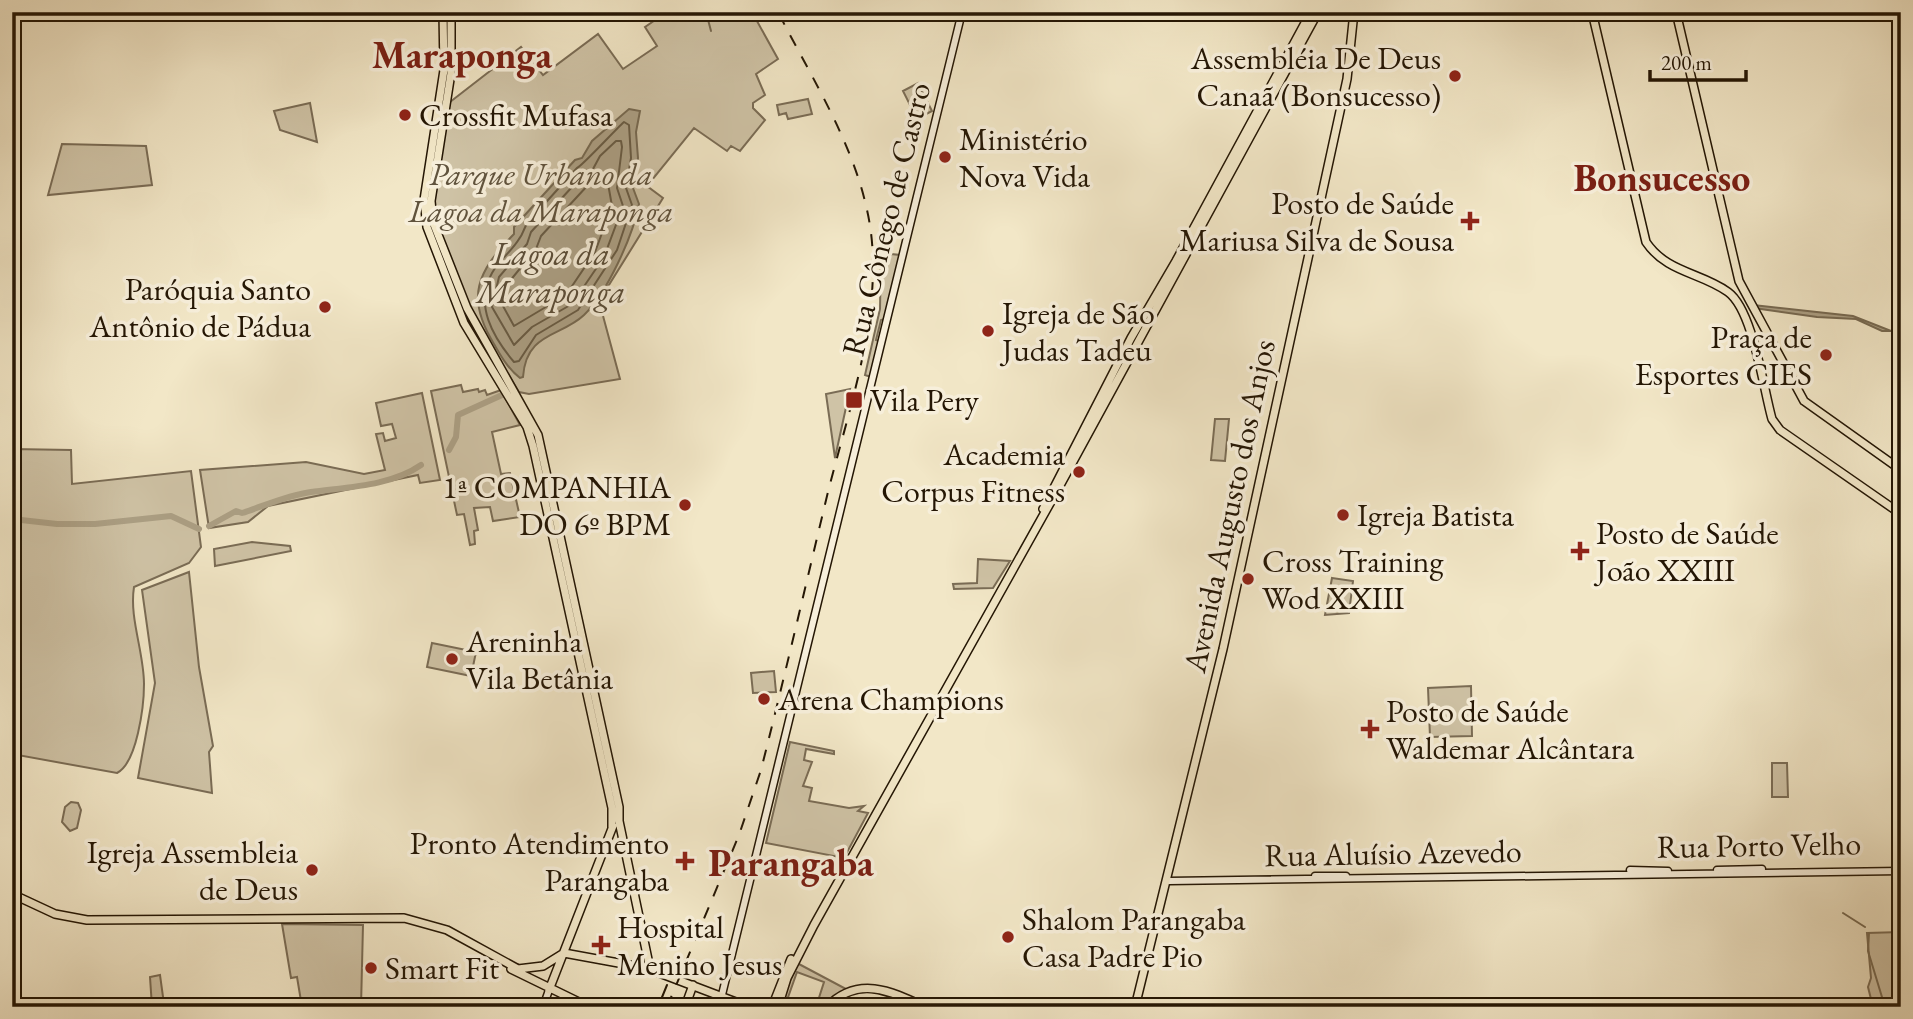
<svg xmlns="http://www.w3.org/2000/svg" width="1913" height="1019" viewBox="0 0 1913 1019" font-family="'EB Garamond',serif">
	<rect width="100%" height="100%" fill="#f2e7c7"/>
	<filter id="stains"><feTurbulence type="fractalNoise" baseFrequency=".00286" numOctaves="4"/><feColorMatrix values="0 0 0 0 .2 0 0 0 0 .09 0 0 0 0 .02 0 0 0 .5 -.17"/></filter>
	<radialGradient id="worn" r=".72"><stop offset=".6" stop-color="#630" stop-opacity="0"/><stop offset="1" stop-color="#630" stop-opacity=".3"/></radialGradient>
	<path fill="#cfc3a6" stroke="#7a6c55" stroke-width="2" d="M667 12H752L778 59 756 74 765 95 753 103V108L765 120 740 151 731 146 727 151 694 128 647 186 663 198 599 301 620 379 529 394 519 392C489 344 438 260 433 203 432 177 445 130 450 102L521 47 543 75 598 34 623 69 657 46 645 27Z
		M918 83 932 111 917 119 903 91Z
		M808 99 812 114 788 119 786 113 779 115 777 105Z
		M310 103 317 142 280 130 274 111Z
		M62 144 146 146 152 185 48 195Z
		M881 253 900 255 885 319 881 320 876 340 879 341 871 377 865 375 880 309Z
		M461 385 463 392 478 389 479 392 485 390 487 395 501 390 520 425 492 432 501 474 510 473 520 517 493 521 490 507 474 508 478 530 474 531 475 544 470 545 464 514 457 515 431 391Z
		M850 389 835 458 826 394Z
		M422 393 440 480 420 483 418 475 268 506 248 522 209 528 200 470 306 462 364 474 385 470 376 434 383 433 385 441 396 438 392 424 381 426 376 403Z
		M1215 419H1229L1225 461 1211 460Z
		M12 449 71 450 72 484 191 471 201 547 189 563 134 587C129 618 144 652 144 684 144 706 137 763 117 773L12 754 17 579H12Z
		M252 542 290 546 291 551 215 566 214 549Z
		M978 559 1010 561 993 588 954 589 953 584 977 583Z
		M189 572 199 667 213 746 209 752 212 793 138 778 155 683 142 590Z
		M1332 578 1353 581 1349 613 1325 615Z
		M432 643 476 652 471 676 427 667Z
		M774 671 776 692 753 693 751 673Z
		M1471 686 1472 736 1430 737 1428 688Z
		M790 742 834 751V754L806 749 804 760 812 762 803 786 812 788 809 801 849 808 864 806 858 811 868 813 844 858 766 843Z
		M1772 763H1787L1788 797H1772Z
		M71 802 78 803 81 810 77 828 70 831 62 822 65 807Z
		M282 924 363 925 361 1007H302L297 977 291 978Z
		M1901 932V1007H1873L1868 987 1871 978 1867 933Z
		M797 963 846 989 825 1007H816L824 982 797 972 786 1003 794 1007H780Z
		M160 975 164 1004 152 1007 150 977Z"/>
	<path fill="#aca085" stroke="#766951" stroke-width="2" d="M629 109 640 111 636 132 638 158 633 188 639 204C633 236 607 293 584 315 561 337 526 332 523 377L520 378C508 369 501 356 494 344 465 297 477 272 514 234V227L575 160 582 158 592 141Z
		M1753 305 1853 316 1891 331H1882L1856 319 1817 317 1754 308Z"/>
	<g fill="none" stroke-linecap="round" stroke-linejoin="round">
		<path stroke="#685b44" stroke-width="2" d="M624 122 629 125 631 158 626 188 632 205 617 250 578 310 536 335 519 361 514 362C493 337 474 305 492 273 499 260 512 251 519 239 524 233 523 228 529 221L577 168C582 166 614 131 624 122Z
			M616 141H621L622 147 617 188 623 206 604 257 572 304 532 327 514 345 492 307 499 277 527 244 531 232 582 176 593 169 600 156Z
			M602 176 607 178 612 206 595 252 566 295 514 326 503 306 509 282 536 249 541 236 588 185Z"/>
		<path stroke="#766951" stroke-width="2" d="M706 12 711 31
			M1843 913 1865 927
			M1869 933 1868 951 1885 1007"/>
		<path stroke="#aca085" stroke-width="6" d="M449 450 456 437 458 415 502 395
			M12 519 57 524H95L171 516 199 529
			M209 526 236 511 242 513C264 506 288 495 311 492 347 487 391 486 421 465"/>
		<defs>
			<path id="secondary" d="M1630 870 1668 871
				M1717 870 1762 869
				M1315 876H1346
				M1169 881 1901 871
				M543 1007 549 990
				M549 1007 565 997
				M719 1007 962 12"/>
			<path id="primary" d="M443 12 444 70 424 200 427 227 464 323 527 427 533 446 612 808V827
				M451 12V73L431 201 433 222 467 308 538 435 619 807V821L650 969
				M1592 12 1646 242C1667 273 1700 272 1728 292 1753 310 1763 387 1772 419L1780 430 1901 514
				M1676 12 1739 281 1804 401 1901 470
				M1043 509 1131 338 1176 261 1311 12
				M12 894 55 914 87 920 404 918 447 930 518 969 543 966 564 953 646 968 749 1007
				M511 969 589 1007
				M549 990 613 826
				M685 1007 693 985
				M772 1007 791 959
				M778 1007 787 978 814 925 1058 489 1318 12
				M827 1007C858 975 891 991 925 1007
				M840 1007C860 990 881 997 902 1007
				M1135 1007 1223 649 1347 79 1354 12"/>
		</defs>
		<use href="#secondary" stroke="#241604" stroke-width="9"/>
		<use href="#primary" stroke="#241604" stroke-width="10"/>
		<use href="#secondary" stroke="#f7efdb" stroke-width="6"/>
		<use href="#primary" stroke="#f2e7c7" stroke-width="7"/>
		<path stroke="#241604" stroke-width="2" d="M658 1007 667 985"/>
		<path stroke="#241604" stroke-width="2" stroke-dasharray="12 12" stroke-linecap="butt" d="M667 1007 739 835 761 770C784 679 805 588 827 496 849 407 888 302 867 210 852 140 810 75 778 12"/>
	</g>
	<g fill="#8f2418" stroke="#f7efdb" stroke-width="2.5">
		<circle cx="1455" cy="76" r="7"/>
		<circle cx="405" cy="115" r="7"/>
		<circle cx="945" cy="157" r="7"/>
		<path d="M1466.5 210.5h7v7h7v7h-7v7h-7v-7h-7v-7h7z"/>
		<circle cx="325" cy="307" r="7"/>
		<circle cx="988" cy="331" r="7"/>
		<circle cx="1826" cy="355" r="7"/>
		<rect x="845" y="391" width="18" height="18" rx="3.5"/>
		<circle cx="1079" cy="472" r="7"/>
		<circle cx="685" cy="505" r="7"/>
		<circle cx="1343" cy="515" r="7"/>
		<path d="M1576.5 540.5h7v7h7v7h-7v7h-7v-7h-7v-7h7z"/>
		<circle cx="1248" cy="579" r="7"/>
		<circle cx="452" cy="659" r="7"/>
		<circle cx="764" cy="699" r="7"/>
		<path d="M1366.5 718.5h7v7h7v7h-7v7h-7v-7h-7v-7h7z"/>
		<path d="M681.5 850.5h7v7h7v7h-7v7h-7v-7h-7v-7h7z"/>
		<circle cx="312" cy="870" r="7"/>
		<circle cx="1008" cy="937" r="7"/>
		<path d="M597.5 934.5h7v7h7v7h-7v7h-7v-7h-7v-7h7z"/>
		<circle cx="371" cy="968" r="7"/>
	</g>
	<g text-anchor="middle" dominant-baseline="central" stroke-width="7" stroke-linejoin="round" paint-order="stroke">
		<g font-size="32" fill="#241604" stroke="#f7efdb" text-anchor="start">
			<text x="1441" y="58" text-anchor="end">Assembléia De Deus<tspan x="1441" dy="37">Canaã (Bonsucesso)</tspan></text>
			<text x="419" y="115">Crossfit Mufasa</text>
			<text x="959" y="139">Ministério<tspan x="959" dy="37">Nova Vida</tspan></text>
			<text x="1454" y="203" text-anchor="end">Posto de Saúde<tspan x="1454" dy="37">Mariusa Silva de Sousa</tspan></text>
			<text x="311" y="289" text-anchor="end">Paróquia Santo<tspan x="311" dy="37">Antônio de Pádua</tspan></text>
			<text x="1002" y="313">Igreja de São<tspan x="1002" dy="37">Judas Tadeu</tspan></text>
			<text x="1812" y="337" text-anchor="end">Praça de<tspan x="1812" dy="37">Esportes CIES</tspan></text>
			<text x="870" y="400">Vila Pery</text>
			<text x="1065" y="454" text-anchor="end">Academia<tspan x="1065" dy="37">Corpus Fitness</tspan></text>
			<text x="671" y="487" text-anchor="end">1ª COMPANHIA<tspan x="671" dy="37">DO 6º BPM</tspan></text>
			<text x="1357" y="515">Igreja Batista</text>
			<text x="1596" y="533">Posto de Saúde<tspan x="1596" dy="37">João XXIII</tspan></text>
			<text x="1262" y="561">Cross Training<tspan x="1262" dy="37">Wod XXIII</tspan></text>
			<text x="466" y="641">Areninha<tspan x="466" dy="37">Vila Betânia</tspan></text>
			<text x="778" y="699">Arena Champions</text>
			<text x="1386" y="711">Posto de Saúde<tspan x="1386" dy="37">Waldemar Alcântara</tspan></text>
			<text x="669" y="843" text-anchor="end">Pronto Atendimento<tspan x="669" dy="37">Parangaba</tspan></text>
			<text x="298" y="852" text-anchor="end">Igreja Assembleia<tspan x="298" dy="37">de Deus</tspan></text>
			<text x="1022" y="919">Shalom Parangaba<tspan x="1022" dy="37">Casa Padre Pio</tspan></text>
			<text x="617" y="927">Hospital<tspan x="617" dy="37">Menino Jesus</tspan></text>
			<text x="385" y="968">Smart Fit</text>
		</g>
		<g font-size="32" font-style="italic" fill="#60533d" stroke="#f7efdb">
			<text x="541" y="174">Parque Urbano da<tspan x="541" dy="37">Lagoa da Maraponga</tspan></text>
		</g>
		<g font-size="32" fill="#241604" stroke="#f7efdb">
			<text transform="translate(886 219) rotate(-76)">Rua Cônego de Castro</text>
			<text transform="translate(1229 506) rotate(-78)">Avenida Augusto dos Anjos</text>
			<text transform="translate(1759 845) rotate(-1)">Rua Porto Velho</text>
			<text transform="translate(1393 853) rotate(-1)">Rua Aluísio Azevedo</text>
		</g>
		<g font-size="33" font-style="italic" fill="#5a4d38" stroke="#f7efdb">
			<text x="551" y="253">Lagoa da<tspan x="551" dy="38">Maraponga</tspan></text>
		</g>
		<g font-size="38" font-weight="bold" fill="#7a1f14" stroke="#f7efdb">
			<text x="462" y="54">Maraponga</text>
			<text x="1662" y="177">Bonsucesso</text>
			<text x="791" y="862">Parangaba</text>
		</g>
	</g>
	<rect width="1913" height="1019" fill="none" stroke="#f2e7c7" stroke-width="42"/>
	<rect x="14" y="14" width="1885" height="991" fill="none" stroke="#241604" stroke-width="3.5"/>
	<rect x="21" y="21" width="1871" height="977" fill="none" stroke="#241604" stroke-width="2"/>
	<path d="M1650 70v10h96v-10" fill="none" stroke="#241604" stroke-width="3.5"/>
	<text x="1661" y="70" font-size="21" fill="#241604" stroke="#f7efdb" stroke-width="5" paint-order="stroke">200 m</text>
	<rect width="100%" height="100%" filter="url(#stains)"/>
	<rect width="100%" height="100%" fill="url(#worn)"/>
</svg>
